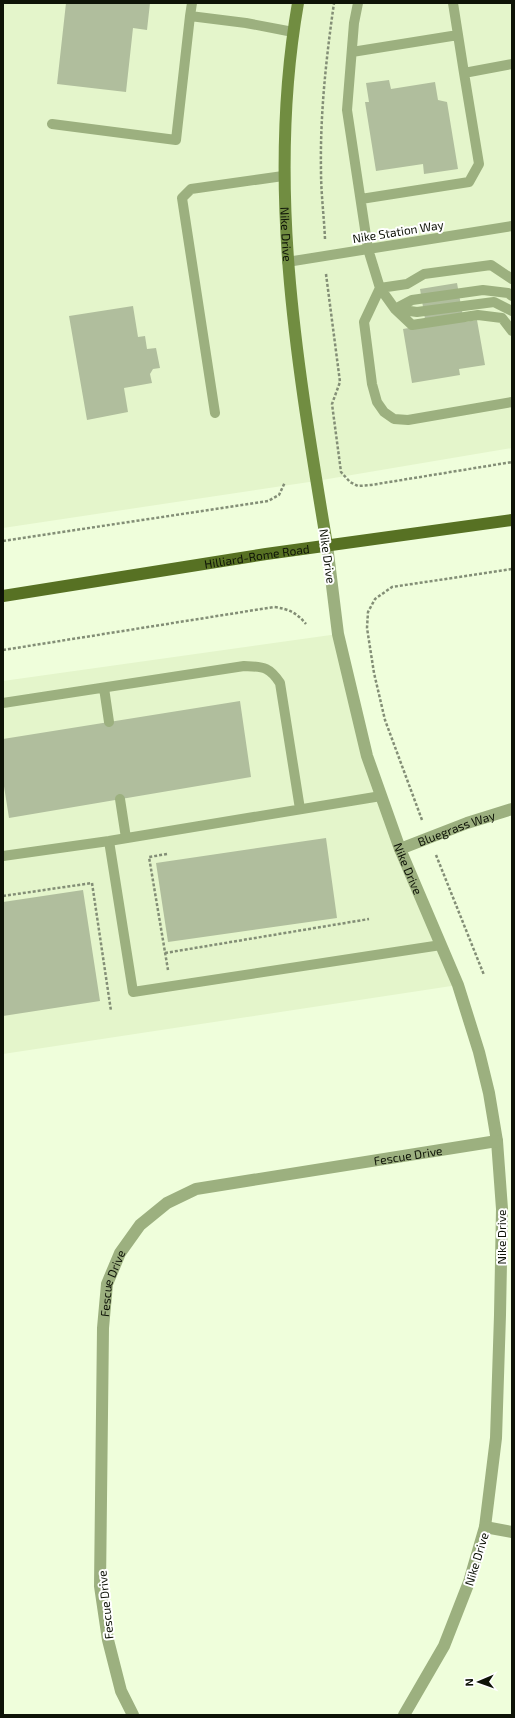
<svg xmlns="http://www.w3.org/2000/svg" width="515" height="1718" viewBox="0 0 515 1718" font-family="'Exo 2',sans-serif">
	<rect width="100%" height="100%" fill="#effedb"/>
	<path fill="#e4f5cb" d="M3 3H512V448L316 481 3 528Z
		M338 634 367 756 458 985 3 1054V681Z"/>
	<path fill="#b0be9d" d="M66 3H150L147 30 133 28 126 92 57 84Z
		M389 80 391 89 435 82 438 100 447 102 458 169 424 174 423 164 376 171 365 102H369L366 83Z
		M457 283 464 322 477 320 485 365 459 369 460 375 412 383 403 329 426 325 420 289Z
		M133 306 138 337 145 336 147 349 156 348 160 368 153 369 150 374 152 383 124 388 128 412 87 420 69 316Z
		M240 701 251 777 9 818 3 780V739Z
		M326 838 337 918 168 942 156 863Z
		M83 890 100 1001 3 1016V902Z"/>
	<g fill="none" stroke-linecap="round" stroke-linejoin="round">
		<path stroke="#838e76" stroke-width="2.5" stroke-dasharray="3 2" stroke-linecap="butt" d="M325 239C324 216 321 194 321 171 320 115 326 59 334 3
			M326 274 340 382 332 404 341 472 350 482 358 486 371 485 512 462
			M3 541 268 501 279 495 285 482
			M3 650 274 607C289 609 297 613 306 624
			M422 820 385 720 374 673 367 628 368 612 375 599 392 587 512 569
			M167 854 149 857 168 970
			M436 855 484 975
			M3 896 92 883 111 1011
			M165 953 369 919"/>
		<path stroke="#9cb07f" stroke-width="10" d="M192 3 190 16 246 23 293 32
			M358 3 354 23 347 110 368 249 380 288 364 322 372 384 377 402 384 412 394 419 408 420 512 402
			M453 3 464 73 512 64
			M352 52 458 35
			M52 124 176 140 190 16
			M361 199 469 182 479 164 464 73
			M287 262 512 226
			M512 279 491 265 424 274 407 284 380 288 395 309 412 325 478 315 502 318 512 331
			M395 309 412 300 483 290 508 293 512 296
			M395 309 417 312 494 302 512 311
			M215 413 182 198 191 189 283 176
			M104 688 109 722
			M3 703 244 666C263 667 269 666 280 683L300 809
			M120 799 126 838
			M109 841 133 992 441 945
			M3 856 109 841 381 796"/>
		<g stroke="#9cb07f" stroke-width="12">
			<path id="s1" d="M327 545 338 634 367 756 400 849 458 985 479 1052 489 1093 497 1141 502 1209 500 1315 496 1438 485 1527 469 1582 444 1646 404 1715"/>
			<path id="s2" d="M400 849 467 823 512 809"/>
			<path d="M485 1527 512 1532"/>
			<path id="s3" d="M133 1715 121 1691 108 1640 100 1586 103 1328 107 1284 120 1253 140 1225 167 1203 196 1189 497 1141"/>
		</g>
		<path stroke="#718d41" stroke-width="12" id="s4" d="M298 3C266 186 297 364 327 545"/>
		<path stroke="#577123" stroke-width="12" id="s5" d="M3 596 266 554 512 520"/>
	</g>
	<g text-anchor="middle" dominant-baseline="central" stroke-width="4" stroke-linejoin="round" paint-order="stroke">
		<g font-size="12" fill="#0e1307" stroke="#fff">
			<text transform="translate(398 231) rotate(-9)">Nike Station Way</text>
			<text stroke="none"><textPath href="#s4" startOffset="232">Nike Drive</textPath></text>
			<text stroke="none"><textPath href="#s5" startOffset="257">Hilliard-Rome Road</textPath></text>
			<text transform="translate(328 556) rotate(82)">Nike Drive</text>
			<text stroke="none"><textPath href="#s2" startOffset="60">Bluegrass Way</textPath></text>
			<text stroke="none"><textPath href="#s1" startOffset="335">Nike Drive</textPath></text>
			<text stroke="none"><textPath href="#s3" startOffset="786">Fescue Drive</textPath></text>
			<text transform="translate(501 1237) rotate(-90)">Nike Drive</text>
			<text stroke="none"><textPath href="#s3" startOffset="438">Fescue Drive</textPath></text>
			<text transform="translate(476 1559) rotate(-73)">Nike Drive</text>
			<text transform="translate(105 1605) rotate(-96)">Fescue Drive</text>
		</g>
	</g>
	<rect width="515" height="1718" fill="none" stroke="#0e1307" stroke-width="8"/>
	<g transform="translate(479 1682) rotate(268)" stroke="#ffffff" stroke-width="3" paint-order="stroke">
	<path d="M0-3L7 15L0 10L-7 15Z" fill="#0e1307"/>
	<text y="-6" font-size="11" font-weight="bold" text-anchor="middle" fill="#0e1307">N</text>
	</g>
</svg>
